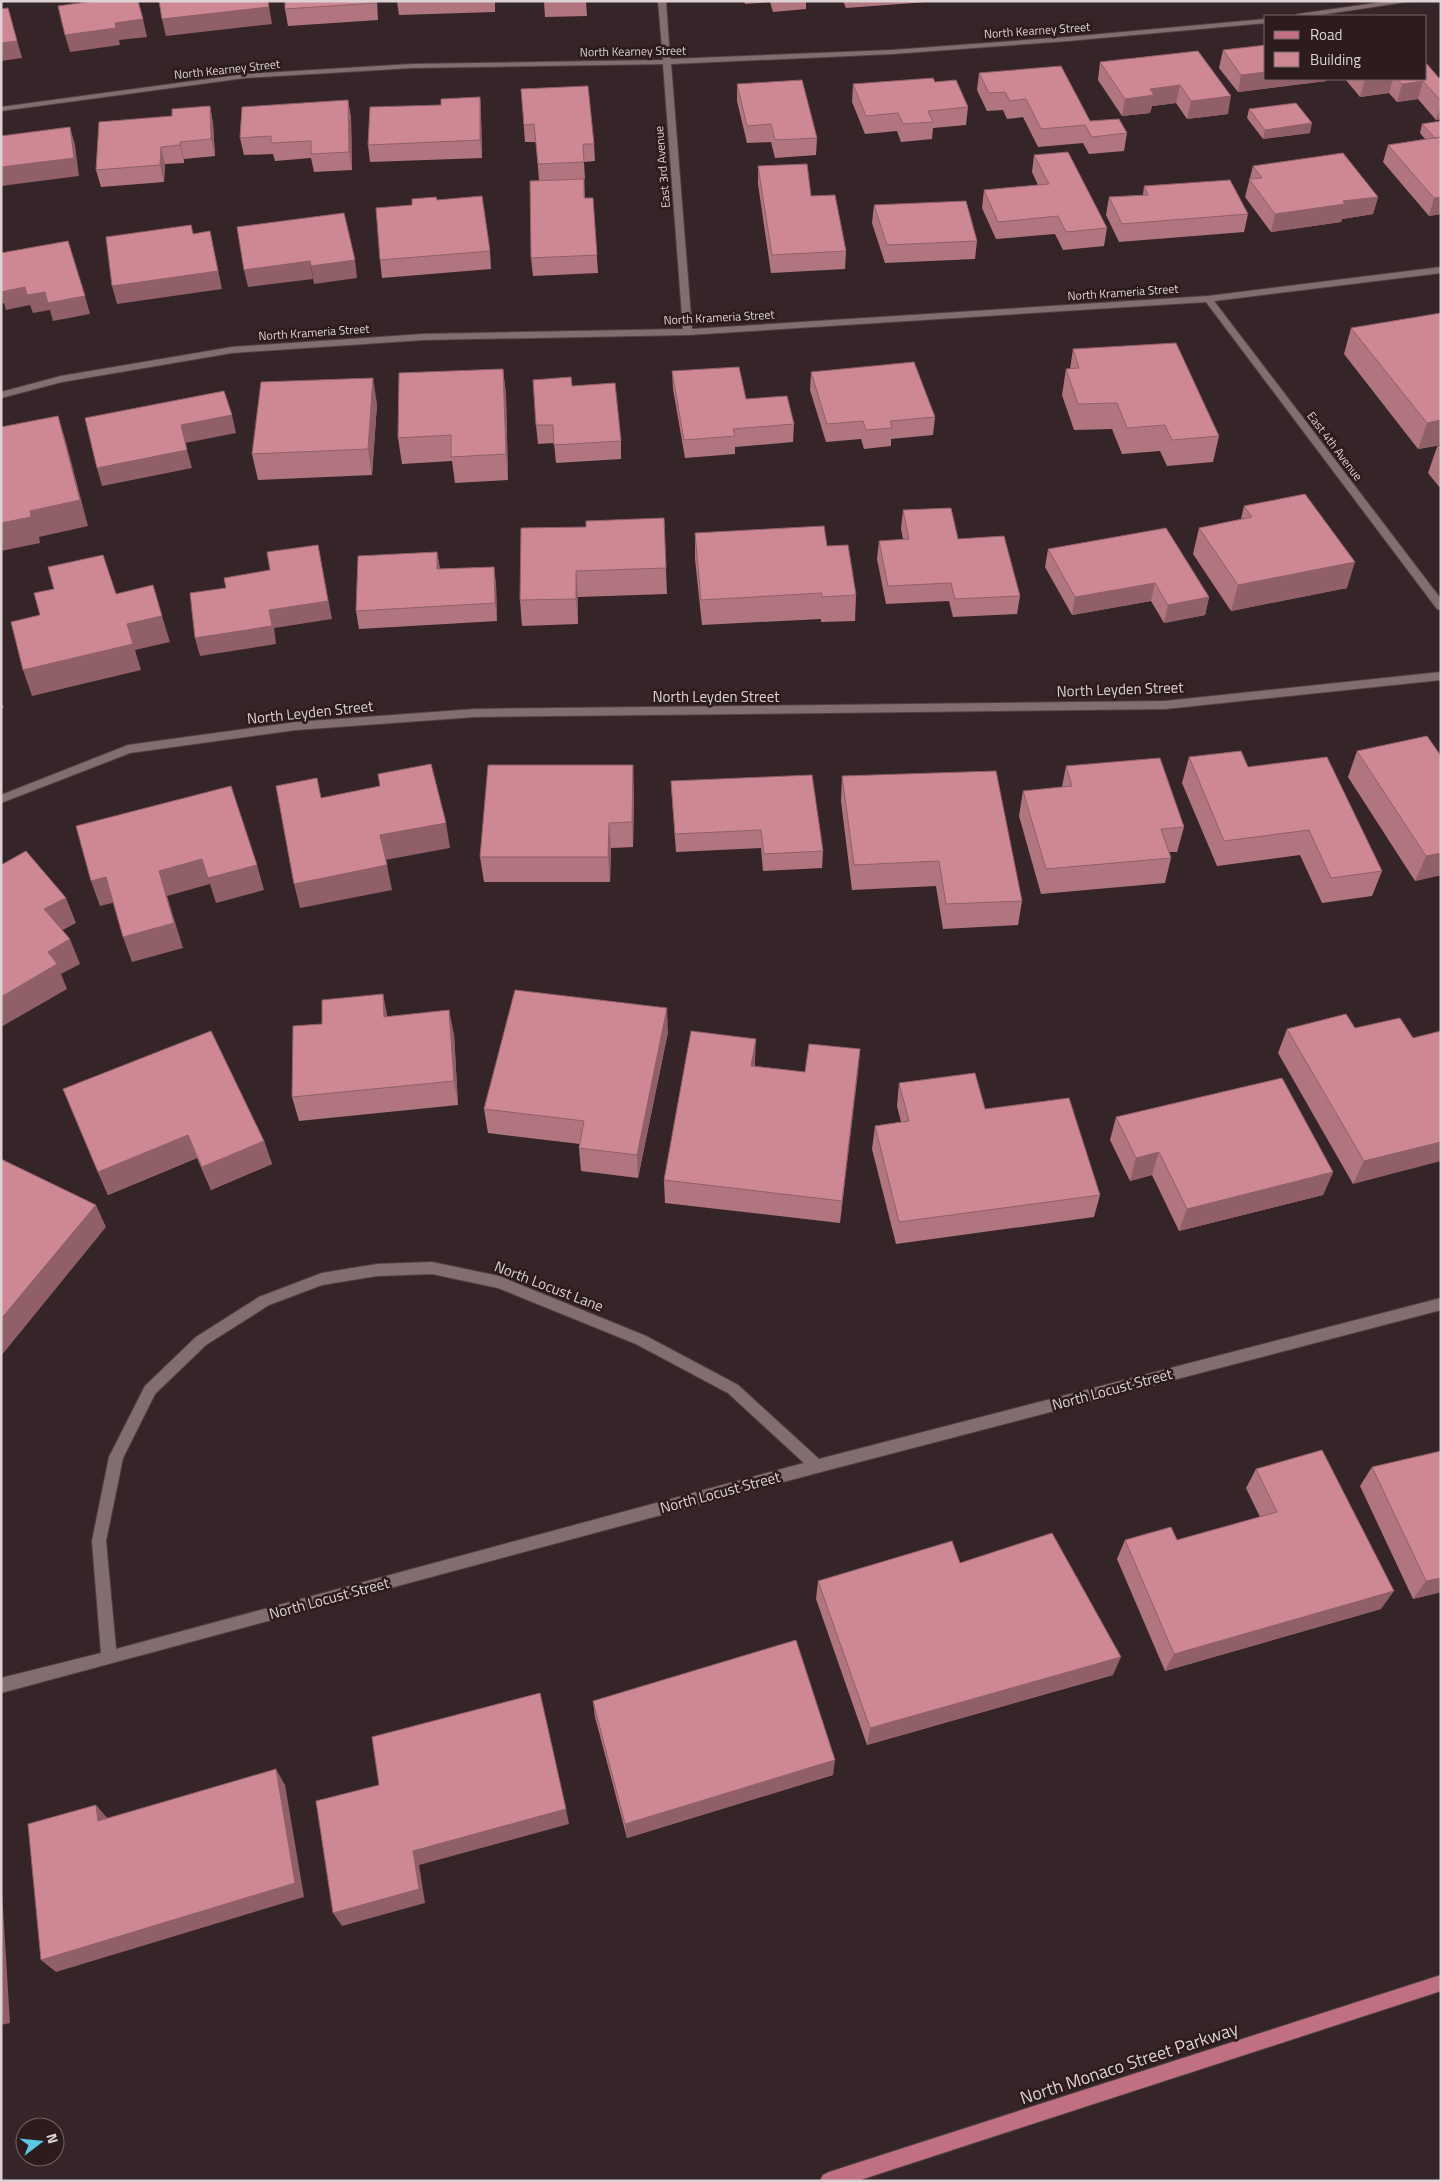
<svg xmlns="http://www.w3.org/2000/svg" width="1442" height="2182" viewBox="0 0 1442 2182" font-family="'Titillium Web',sans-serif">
	<rect width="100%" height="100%" fill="#362528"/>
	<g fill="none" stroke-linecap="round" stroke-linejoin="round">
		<defs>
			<path id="minor" d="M658 1H666L670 59 892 50 1068 37 1266 19V23L1068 41 892 54 671 64 692 329 1208 296 1441 267V273L1214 301 1441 599V610L1437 609 1206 302 688 335 423 340 232 353 62 382 1 398V392L61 376 232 347 423 334 683 329 663 64 412 68 245 78 1 111V107L245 74 412 64 663 60Z
				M1390 1H1413L1313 16H1294L1298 14Z
				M1441 672V680L1165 709 475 717 296 730 130 753 1 803V795L128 745 296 722 475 709 1165 701Z
				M432 1262 499 1276 646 1336 738 1385 819 1459 1441 1298V1310L817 1473 1 1693V1678L101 1653 92 1541 109 1457 145 1386 196 1337 259 1297 322 1273 377 1264ZM432 1274 498 1288 636 1344 728 1393 804 1463 116 1649 106 1541 123 1458 155 1394 206 1345 269 1305 322 1285 377 1276Z"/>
			<path id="major" d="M1441 1975V1991L857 2181H820L823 2175 829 2172Z"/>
		</defs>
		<use href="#minor" stroke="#4f4144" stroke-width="2"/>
		<use href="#major" stroke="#4f4144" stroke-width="2"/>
		<use href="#minor" fill="#826e71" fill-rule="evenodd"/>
		<use href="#major" fill="#c17081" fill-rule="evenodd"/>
	</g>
	<path fill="#b1757f" d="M377 1 378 20 288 26 285 9Z
		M397 1H495V12L399 15Z
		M525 1H586L587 16 545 17 544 2H525Z
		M744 1H806V9L773 12 770 2 745 4Z
		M843 1H940L846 8Z
		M1223 50 1266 79H1327L1326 81 1238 92 1219 68Z
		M1198 51 1228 114 1187 119 1176 103 1152 106 1150 113 1122 116 1098 80 1100 62Z
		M979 73 1090 121 1127 133 1124 151 1089 154 1083 143 1038 147 1023 117 1007 119 1003 110 987 111 977 90Z
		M1441 77V119L1436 120 1418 99 1397 102 1389 93 1360 97 1345 79H1426Z
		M935 82 968 107 966 125 933 128 932 139 901 142 897 131 865 134 852 102 853 84Z
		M737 84 817 138 816 155 775 158 771 142 747 143 737 101Z
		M521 89 594 144 595 161 584 162 585 179H584L585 198H593L598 273 533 276 531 258 539 180 536 142H525Z
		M480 97 481 115 482 158 370 162 368 145 441 105Z
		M348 100 351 118 352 170 314 172 311 158 275 161 273 154 244 155 240 138Z
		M210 106 213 124 215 156 184 159V163L165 164 164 182 101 187 96 170 172 116Z
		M1249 109 1310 133 1263 139 1247 118Z
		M1441 121V214L1429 216 1383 162 1388 145 1425 139 1420 133 1422 124Z
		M1034 155 1107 228 1104 246 1063 250 1055 234 996 239 982 208 984 190 1038 185 1032 172Z
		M758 166 811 196 846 251 845 269 771 273 758 184Z
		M1253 166 1378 197 1373 214 1342 219 1341 222 1271 232 1245 197Z
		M1144 186 1248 214 1244 232 1119 242 1106 215 1109 197 1143 195Z
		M437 200 490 251 491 269 382 278 380 260 412 205Z
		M874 205 977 241 975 259 885 263 872 223Z
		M1441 313V445L1418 449 1344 354 1351 328Z
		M1073 349 1219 436 1213 462 1167 466 1160 451 1122 454 1112 429 1074 430 1062 395 1066 369H1070Z
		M503 369 506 395 508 480 455 483 452 461 402 464 398 438Z
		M672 371 746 399 794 424 793 442 735 447V454L685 458 673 389Z
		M811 372 935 417 933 435 891 439V446L864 449 861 439 826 442 810 390Z
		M572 386 621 441V459L556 463 554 443 538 444 536 425Z
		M377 404 372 475 258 480 252 454Z
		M1441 446V489L1428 473 1437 447Z
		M1244 506 1347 588 1231 611 1193 554 1199 528 1241 519Z
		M903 510 958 539 1020 596 1017 614 953 617 949 601 886 604 877 559 879 541 903 539 901 529Z
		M664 518 667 594 578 597V624L522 626 520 600 586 527Z
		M695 533 827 546 856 595 855 621 821 622V619L702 625 695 559Z
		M1048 549 1209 597 1205 615 1164 623 1151 601 1072 615 1045 567Z
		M437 552 440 569 494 567 496 585 497 621 359 629 356 611Z
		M1357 751 1441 756V875L1415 881 1348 777Z
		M1189 757 1248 767 1382 871 1372 896 1322 903 1300 855 1217 866 1182 783Z
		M1066 766 1184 827 1177 852H1169L1171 858 1165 883 1041 894 1019 816 1023 791 1062 787Z
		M842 776 1022 901 1018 925 943 929 936 886 852 890 841 801Z
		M671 781 823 851 822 868 763 871 761 848 676 852 672 799Z
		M634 790 633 847 611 848 610 882H484L480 857Z
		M388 1016 454 1034 458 1105 299 1121 292 1097 322 1024Z
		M1355 1028 1413 1038 1441 1031 1353 1184 1278 1053 1287 1029Z
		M668 1032 638 1178 581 1171 579 1148 580 1144 488 1133 484 1109Z
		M860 1049 840 1223 665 1203 664 1180 755 1062V1066L805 1072Z
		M899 1083 985 1109 1100 1195 1094 1217 896 1244 872 1149 875 1126 901 1122 897 1106Z
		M63 1089 264 1141 272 1164 211 1190 197 1158 108 1195 98 1172Z
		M1116 1117 1333 1172 1323 1195 1179 1231 1152 1175 1130 1181 1110 1140Z
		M1372 1467 1441 1592 1413 1599 1360 1486Z
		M1256 1469 1381 1609 1165 1671 1117 1559 1125 1540H1177L1260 1517 1246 1488Z
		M960 1563 1113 1675 867 1745 816 1599 818 1581Z
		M593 1701 833 1775 627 1838 595 1717Z"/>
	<path fill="#905f68" d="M269 7 272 24 166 36 162 19Z
		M8 8 22 58 1 61V43Z
		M143 19 147 37 119 40 120 45 70 52 65 35 115 23Z
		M1266 72V79H1327L1326 81 1238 92 1241 75Z
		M1365 79H1393L1389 93 1360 97Z
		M1423 81 1418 99 1397 102 1402 84Z
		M1180 85 1176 103 1152 106 1150 113 1122 116 1125 99 1150 89Z
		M1231 96 1228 114 1187 119 1191 101Z
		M480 97 481 115 482 158 480 140Z
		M348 100 351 118 352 170 349 152Z
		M1441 105V119L1436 120Z
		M210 106 213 124 215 156 211 139Z
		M1312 123 1310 133 1263 139 1265 130Z
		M70 127 75 145 79 176 1 186V167Z
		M180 142 184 159V163L180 145Z
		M161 147 165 164 164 182 160 165Z
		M1378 197 1373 214 1342 219 1341 222 1271 232 1275 214 1343 201Z
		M1441 197V214L1429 216 1434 198Z
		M210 231 222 289 117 304 112 286Z
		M355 260 357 278 314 284 311 266Z
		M310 261 313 279 248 287 244 270Z
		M25 287 45 292 85 296 90 314 53 321 50 310 33 313 30 305 6 310 4 303 1 304V292Z
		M503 369 506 395 508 480 506 454Z
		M373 378 377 404 372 475 368 449Z
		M232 415 236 433 185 443 181 425Z
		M58 416 66 442 88 526 39 537 40 543 1 551V523L30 511Z
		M1441 420V445L1418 449 1427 423Z
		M187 450 192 468 102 486 97 468Z
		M318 545 332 619 274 628 276 644 200 656 195 638 269 610Z
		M437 552 440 570 437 569Z
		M1355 562 1347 588 1231 611 1238 585Z
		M494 567 496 585 497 621 495 603Z
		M576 571 578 597V624L576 599Z
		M1155 583 1151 601 1072 615 1075 597Z
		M1209 597 1205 615 1164 623 1168 605Z
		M162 616 170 642 135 650 141 670 32 696 23 670 127 624Z
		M1 701 4 708H1Z
		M633 765 634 790 633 847 632 822Z
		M446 823 450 848 385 860 380 835Z
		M609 823 611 848 610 882 608 857Z
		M1441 853V875L1415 881 1426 856Z
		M202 859 210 884 167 896 183 948 132 962 123 937 159 871Z
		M257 865 264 890 216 903 208 878Z
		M387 865 392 890 300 908 294 884Z
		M106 877 116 902 100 906 91 881Z
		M66 898 76 923 55 934 44 909Z
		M70 939 80 964 61 974 67 989 1 1027V997L48 952Z
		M383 994 388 1019 384 1017Z
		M667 1008 668 1032 638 1178 637 1155Z
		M449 1010 454 1034 458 1105 454 1081Z
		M756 1039 755 1062 751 1089V1066Z
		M860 1049 858 1073 840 1223 842 1201Z
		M188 1135 197 1158 108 1195 98 1172Z
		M264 1141 272 1164 211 1190 202 1167Z
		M1441 1142V1161L1353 1184 1364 1161Z
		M1159 1152 1152 1175 1130 1181 1136 1158Z
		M1333 1172 1323 1195 1179 1231 1187 1209Z
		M96 1205 106 1227 1 1356V1319Z
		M1441 1578V1592L1413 1599 1426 1581Z
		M1394 1591 1381 1609 1165 1671 1174 1654Z
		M1121 1657 1113 1675 867 1745 870 1728Z
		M835 1760 833 1775 627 1838 625 1824Z
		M276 1769 285 1785 304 1897 56 1972 41 1960Z
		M96 1805 109 1820 98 1821Z
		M566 1809 569 1824 419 1865 425 1903 342 1926 333 1913 413 1851Z
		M1 1875 10 2023 1 2025Z"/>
	<path fill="#ce8894" stroke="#905f68" d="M94 1H138L143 19 115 23 116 28 65 35 58 6Z
		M159 1H268L269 7 162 19Z
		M285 1H376V3L285 9Z
		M8 8 17 41 1 43V9Z
		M1266 45V72L1241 75 1223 50Z
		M1198 51 1231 96 1191 101 1180 85 1150 89 1154 95 1125 99 1100 62Z
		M1426 63 1439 78 1441 77V101L1423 81 1402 84 1397 79H1426Z
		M1061 66 1090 121 1119 119 1127 133 1092 137 1085 125 1041 129 1026 99 1010 101 1005 92 989 93 979 73Z
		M933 78 935 82 956 80 968 107 928 111 933 122 903 124 898 113 866 116 853 84Z
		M802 80 817 138 775 140 771 124 747 126 737 84Z
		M588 86 594 144H583L584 162 538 164 534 124 524 125 521 89Z
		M480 97V140L368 145 370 107 441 105V99Z
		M348 100 349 152 311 154V141L271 143V136L240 138 242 107Z
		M1296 103 1312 123 1265 130 1249 109Z
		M210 106 211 139 180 142V145L161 147 160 165 96 170 99 122 172 116V109Z
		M1441 121V137L1435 138 1422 124Z
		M70 127 74 158 1 167V136Z
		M1441 137V197L1434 198 1388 145Z
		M1068 152 1107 228 1066 232 1058 216 998 222 984 190 1049 184 1034 155Z
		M1343 153 1378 197 1343 201 1345 204 1275 214 1249 179 1262 178 1253 166Z
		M807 164 811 196 835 195 846 251 772 255 758 166Z
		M584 179V198H593L597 255 531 258 530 181Z
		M1230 180 1248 214 1122 224 1109 197 1148 195 1144 186Z
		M482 196 490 251 380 260 376 208 412 205V199L436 197 437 200Z
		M966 201 977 241 887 245 874 205Z
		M344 213 355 260 311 266 310 261 244 270 237 227Z
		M191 225 193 234 210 231 218 271 112 286 106 237Z
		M68 241 85 296 48 303 45 292 27 295 25 287 1 292V253Z
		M1441 313V420L1427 423 1351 328Z
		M1176 343 1219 436 1172 440 1165 425 1127 428 1117 403 1078 404 1066 369 1079 368 1073 349Z
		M914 362 935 417 890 421 892 428 866 430 863 421 827 424 811 372Z
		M739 367 746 399 787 396 794 424 733 429 735 436 684 440 672 371Z
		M503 369 506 454 451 457V435L398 438 399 373Z
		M571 377 572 386 615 383 621 441 554 445 553 425H536L533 380Z
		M373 378 368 449 252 454 261 382Z
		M224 391 232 415 181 425 187 450 97 468 85 418Z
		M58 416 80 500 30 511 31 517 1 523V427Z
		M1441 446V451L1437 447Z
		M1305 494 1355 562 1238 585 1199 528 1252 517 1244 506Z
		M951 508 958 539 1004 536 1020 596 955 599 951 583 888 586 879 541 909 539 903 510Z
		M664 518 666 568 576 571V599L520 600 521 528 586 527V521Z
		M824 526 827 546 848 545 856 595 822 597V593L701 600 695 533Z
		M1166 528 1209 597 1168 605 1155 583 1075 597 1048 549Z
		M318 545 328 601 269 610 272 626 195 638 190 593 226 588 224 578 270 570 267 552Z
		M437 552V569L494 567 495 603 356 611 358 556Z
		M103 555 116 594 153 585 162 616 127 624 133 644 23 670 11 622 40 615 34 593 54 589 48 567Z
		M1427 736 1441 756V853L1426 856 1357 751Z
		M1241 751 1248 767 1327 757 1382 871 1331 878 1309 830 1224 841 1189 757Z
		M1160 758 1184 827 1161 829 1171 858 1046 869 1023 791 1072 786 1066 766Z
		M431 764 446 823 380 835 387 865 294 884 276 786 317 778 321 798 380 786 378 774Z
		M488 765H633L632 822 609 823 608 857H480Z
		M996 771 1022 901 946 904 939 861 854 865 842 776Z
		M812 775 823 851 764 854 761 830 675 834 671 781Z
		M231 786 257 865 208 878 202 859 159 871 174 923 123 937 106 877 91 881 76 826Z
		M26 851 66 898 44 909 70 939 48 952 57 964 1 997V865Z
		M515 990 667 1008 637 1155 579 1148 584 1121 484 1109Z
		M383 994 384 1017 449 1010 454 1081 292 1097 293 1026 322 1024V1000Z
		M1346 1014 1355 1028 1400 1018 1413 1038 1441 1031V1142L1364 1161 1287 1029Z
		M211 1031 264 1141 202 1167 188 1135 98 1172 63 1089Z
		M691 1031 756 1039 751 1066 805 1072 809 1044 860 1049 842 1201 664 1180Z
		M975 1073 985 1109 1069 1098 1100 1195 899 1222 875 1126 909 1121 899 1083Z
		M1282 1078 1333 1172 1187 1209 1159 1152 1136 1158 1116 1117Z
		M1 1159 96 1205 1 1319Z
		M1322 1450 1394 1591 1174 1654 1125 1540 1171 1527 1177 1540 1277 1512 1256 1469Z
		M1441 1451V1578L1426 1581 1372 1467Z
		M1052 1533 1121 1657 870 1728 818 1581 952 1541 960 1563Z
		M796 1640 835 1760 625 1824 593 1701Z
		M540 1693 566 1809 413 1851 419 1889 333 1913 316 1801 379 1785 372 1737Z
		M276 1769 295 1883 41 1960 28 1824 96 1805 98 1821Z"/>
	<g text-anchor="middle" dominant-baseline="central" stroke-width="5" stroke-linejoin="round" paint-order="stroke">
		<g font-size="12" fill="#ded2d4" stroke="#2c1c1e">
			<text transform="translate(1037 30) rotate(-4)">North Kearney Street</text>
			<text transform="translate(633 51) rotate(-1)">North Kearney Street</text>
			<text transform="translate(227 69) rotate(-6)">North Kearney Street</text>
			<text transform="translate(662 167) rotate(-95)">East 3rd Avenue</text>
			<text transform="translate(1123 292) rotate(-4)">North Krameria Street</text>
			<text transform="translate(719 317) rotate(-3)">North Krameria Street</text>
			<text transform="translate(314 332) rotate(-4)">North Krameria Street</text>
			<text transform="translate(1335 446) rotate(53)">East 4th Avenue</text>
		</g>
		<g font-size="15" fill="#ded2d4" stroke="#2c1c1e">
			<text transform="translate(1120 689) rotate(-2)">North Leyden Street</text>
			<text x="716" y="696">North Leyden Street</text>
			<text transform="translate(310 712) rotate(-6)">North Leyden Street</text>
			<text transform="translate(549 1286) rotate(21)">North Locust Lane</text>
			<text transform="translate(1112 1389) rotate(-15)">North Locust Street</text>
			<text transform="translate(720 1492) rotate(-15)">North Locust Street</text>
			<text transform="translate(329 1598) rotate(-15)">North Locust Street</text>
		</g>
		<g font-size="18" fill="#ded2d4" stroke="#2c1c1e">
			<text transform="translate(1129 2063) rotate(-18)">North Monaco Street Parkway</text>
		</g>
	</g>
	<rect width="1442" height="2182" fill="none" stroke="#ded2d4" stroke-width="5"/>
	<rect x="1264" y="15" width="162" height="65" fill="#2c1c1e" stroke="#736567"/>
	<rect x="1274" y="31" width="25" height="8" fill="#c17081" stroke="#736567"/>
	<text x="1310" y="40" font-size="15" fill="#ded2d4">Road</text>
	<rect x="1274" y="52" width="25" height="15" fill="#ce8894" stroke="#736567"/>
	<text x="1310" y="65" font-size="15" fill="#ded2d4">Building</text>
	<g transform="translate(40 2142) rotate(74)"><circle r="24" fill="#2c1c1e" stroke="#736567"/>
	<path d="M0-4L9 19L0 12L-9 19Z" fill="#5ac8e5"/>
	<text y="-8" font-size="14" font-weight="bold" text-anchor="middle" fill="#ded2d4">N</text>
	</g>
</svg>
